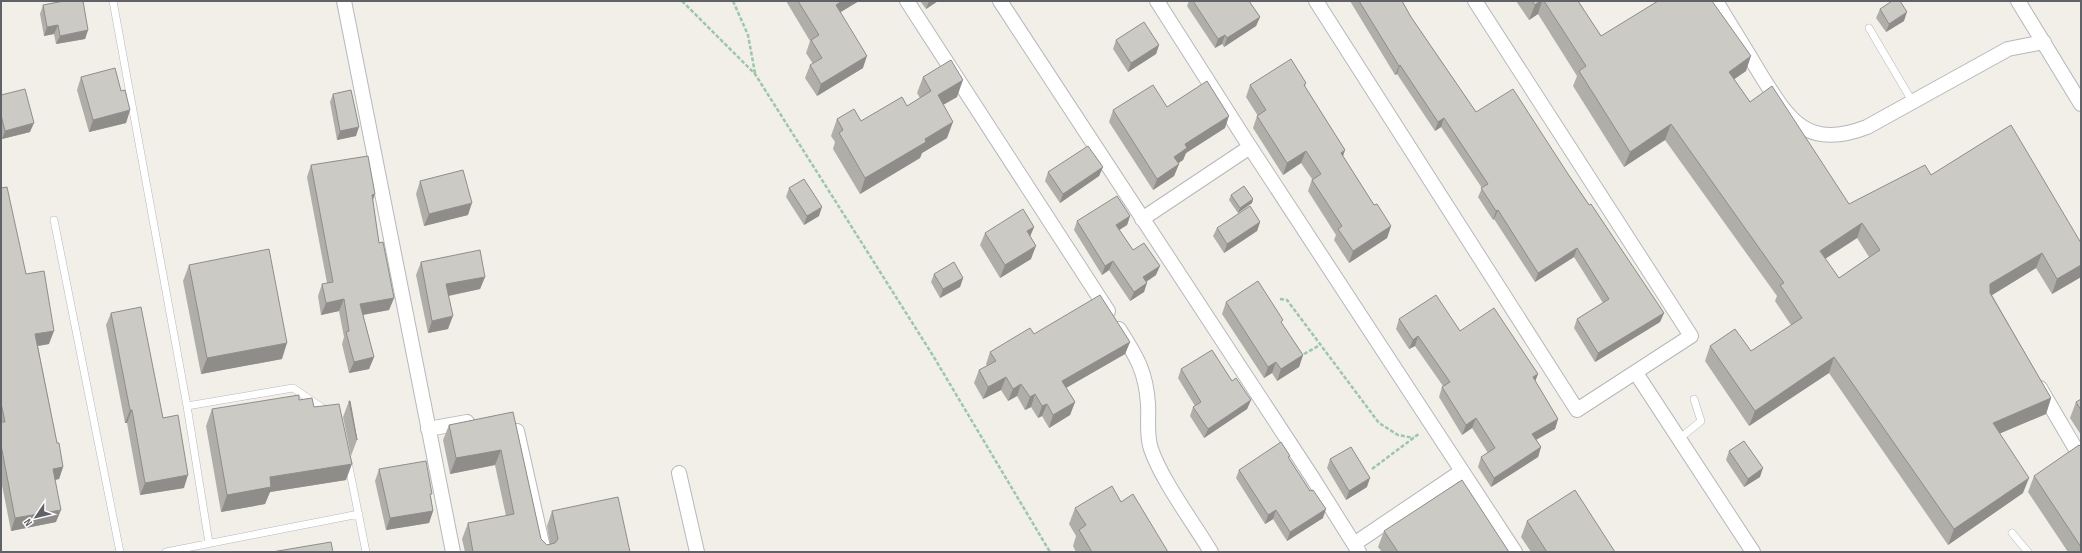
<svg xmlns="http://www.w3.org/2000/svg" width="2082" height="553" viewBox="0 0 2082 553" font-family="'Sofia Sans Condensed',sans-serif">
	<rect width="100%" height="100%" fill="#f1efe8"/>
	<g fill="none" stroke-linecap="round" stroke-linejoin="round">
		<defs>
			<path id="service" d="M113 1 187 406 209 543
				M1869 28 1912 101
				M54 220 120 552
				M187 406 293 388 327 411
				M1679 439 1701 421 1694 399
				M348 462 366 552
				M2012 533 2028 552
				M166 552 359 514"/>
			<path id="minor" d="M344 1 453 552
				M907 1 1108 311
				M1000 1 1312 477 1359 552
				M1157 1 1250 147 1515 552
				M1316 1 1577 410 1691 336 1475 1
				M1716 1C1730 25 1745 48 1759 72 1788 118 1805 151 1867 127L2008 49 2044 42
				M2018 1 2081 104
				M1142 219 1250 147
				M1119 329C1136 356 1146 371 1148 404 1149 419 1146 435 1151 449 1162 481 1193 522 1211 552
				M1636 373 1753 552
				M2040 388 2081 458
				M428 429 467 422
				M517 431 544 552
				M679 473 697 552
				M1354 544 1462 471"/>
		</defs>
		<use href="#service" stroke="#b5b8bc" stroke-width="8"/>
		<use href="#minor" stroke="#b5b8bc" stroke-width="16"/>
		<path stroke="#9cc7a9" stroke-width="2.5" stroke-dasharray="4 2" stroke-linecap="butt" d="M682 1 755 74 932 354 1050 552
			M733 1 748 35 755 73
			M1280 299 1287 300 1379 423 1398 435 1414 438
			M1304 354 1320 345
			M1372 469 1420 433"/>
		<use href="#service" stroke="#fff" stroke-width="7"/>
		<use href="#minor" stroke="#fff" stroke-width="14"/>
	</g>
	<path fill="#afaea9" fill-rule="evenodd" d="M786 1H859L840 12 863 68 817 96 805 78 810 65 813 64 806 53 810 41Z
		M920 1H938L926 9Z
		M1189 1H1249L1260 17 1256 26 1224 47 1222 44 1215 48 1187 6Z
		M1350 1H1402L1411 17 1476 112 1568 174 1664 313 1660 322 1595 362 1574 328 1577 319 1603 303 1574 257 1535 282 1494 219 1493 220 1478 197 1482 188 1441 127 1435 131 1397 74 1395 75Z
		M1516 1H1578L1601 36 1746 71 1734 79 1750 102 1849 204 1931 175 2081 243V277L2052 294 2036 268 1992 295 2051 398 2046 414 2000 433 2023 493 1948 545 1829 373 1749 426 1705 361 1710 346 1751 351 1791 325 1775 301 1777 296 1665 140 1624 167 1573 86 1577 76 1538 14 1529 20ZM1857 238 1869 257 1839 278 1825 259Z
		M43 5 88 30 85 39 56 44 54 34 44 36 40 14Z
		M1880 9 1904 21 1886 32 1876 18Z
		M1116 40 1159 45 1156 54 1128 72 1113 49Z
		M81 77 121 91 130 110 126 123 89 132 77 90Z
		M923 77 957 97 943 105 947 138 922 153 920 158 860 194 833 149 835 142 831 136 837 119 861 121 907 106 920 98 917 93Z
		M1306 83 1305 87 1345 150 1343 156 1374 205 1391 226 1387 238 1349 263 1334 240 1336 235 1308 191 1312 179 1301 163 1283 175 1253 128 1257 116H1258L1246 97 1250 85Z
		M333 94 356 136 337 140 330 102Z
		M1 95 30 132 2 139 1 137Z
		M1167 107 1225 128 1186 153 1183 160 1178 163 1179 164 1174 176 1153 190 1109 122 1113 110Z
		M311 165 373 200 379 243 394 298 389 310 363 315 374 357 369 369 349 373 342 344 344 337 339 311 321 315 318 296 322 284 327 283 307 177Z
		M1103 167 1099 176 1060 203 1045 181 1048 172Z
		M420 181 468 215 424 226 416 194Z
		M1 188 26 274 49 344 38 346 57 443 63 467 59 479 55 480 56 522 11 531 1 480Z
		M789 188 819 216 804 225 786 197Z
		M1231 195 1253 199 1252 203 1238 213 1229 200Z
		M1130 216 1127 225 1119 230 1133 250 1156 275 1146 282 1144 292 1130 301 1109 270 1102 275 1074 230 1077 221Z
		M1260 222 1257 231 1224 253 1213 236 1217 228Z
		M1034 227 1030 236 1031 259 1000 278 980 245 985 233Z
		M421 262 485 277 480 289 449 296 448 329 428 333 416 275Z
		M189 265 282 359 201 374 183 281Z
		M934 274 963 278 960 287 940 298 931 282Z
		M1226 302 1282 324 1303 355 1299 367 1277 381 1272 373 1264 378 1222 314Z
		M111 313 163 418 184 488 140 495 127 423H125L106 325Z
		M1399 319 1460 331 1538 374 1535 381 1558 419 1555 429 1536 439 1541 447 1538 457 1491 487 1478 467 1481 457 1488 453 1472 428 1462 435 1439 397 1442 387 1443 386 1415 346 1409 349 1396 329Z
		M1130 342 1125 354 1066 388 1075 402 1070 415 1049 428 1042 416 1038 418 1031 407 1025 410 1017 396 1008 401 1001 390 983 399 974 383 979 370 987 366 986 364 990 352Z
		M1181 369 1232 381 1251 400 1247 409 1204 438 1190 416 1193 407 1195 406 1178 378Z
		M2081 399V435L2070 418 2076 402Z
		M299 400 314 407 346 480 270 492 265 504 221 512 206 426 212 409Z
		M349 401 357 440 351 456 343 417Z
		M513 412 541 539 547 545 550 544 547 526 552 511 630 552H465L462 539 468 523 506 516 495 465 450 474 443 440 449 425Z
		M2081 447V552H2068L2028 492 2034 476Z
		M1729 451 1760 477 1744 487 1726 460Z
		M1289 459 1310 491 1323 518 1287 541 1273 519 1265 524 1236 478 1239 470Z
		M1330 459 1367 487 1346 500 1327 468Z
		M379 469 431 497 433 511 429 523 386 530 375 481Z
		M1121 502 1168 552H1076L1073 546 1076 536 1069 524 1075 508Z
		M1527 521 1615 552H1531L1521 537Z
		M1384 531 1509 552H1382L1378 547Z"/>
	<path fill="#8f8d8a" d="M842 1H859L831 18 836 5Z
		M929 1H938L926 9Z
		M1540 1H1542L1538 14 1529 20 1535 5Z
		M1907 12 1904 21 1886 32 1889 24Z
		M1260 17 1256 26 1224 47 1227 38Z
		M58 25 54 34 44 36 47 27Z
		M88 30 85 39 56 44 60 36Z
		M1225 35 1222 44 1215 48 1218 39Z
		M1159 45 1156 54 1128 72 1131 63Z
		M867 56 863 68 817 96 821 84Z
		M1751 56 1746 71 1723 87 1729 72Z
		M1400 65 1397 74 1395 75 1399 66Z
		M963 80 957 97 932 111 938 95Z
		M130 110 126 123 89 132 93 120Z
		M1229 116 1225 128 1186 153 1183 160 1170 169 1174 157 1185 144Z
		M1444 118 1441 127 1435 131 1438 122Z
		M953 122 947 138 922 153 920 158 860 194 865 178 925 139Z
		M34 123 30 132 2 139 5 131Z
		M1671 124 1665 140 1624 167 1630 152Z
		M359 127 356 136 337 140 340 131Z
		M1345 150 1341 162V153Z
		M1306 151 1301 163 1283 175 1287 163Z
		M1179 164 1174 176 1153 190 1157 179Z
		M1103 167 1099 176 1060 203 1063 194Z
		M375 194 371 206 372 195Z
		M1253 199 1252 203 1238 213 1240 208Z
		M472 203 468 215 424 226 429 214Z
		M822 207 819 216 804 225 807 216Z
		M1498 210 1494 219 1493 220 1496 211Z
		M1130 216 1127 225 1113 234 1116 225Z
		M1260 222 1257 231 1224 253 1227 244Z
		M1862 223 1857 238 1814 266 1820 251Z
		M1391 226 1387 238 1349 263 1353 251Z
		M1034 227 1029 239 1027 231Z
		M1036 246 1031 259 1000 278 1005 265Z
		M1577 248 1574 257 1535 282 1538 273Z
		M2042 253 2036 268 1984 300 1990 284Z
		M1113 261 1109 270 1102 275 1105 266Z
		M2081 265V277L2052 294 2057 279Z
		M1160 266 1156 275 1140 286 1143 277Z
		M485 277 480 289 442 297 446 284Z
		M963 278 960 287 940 298 943 289Z
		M1147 283 1144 292 1130 301 1134 292Z
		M394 298 389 310 356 316 360 304Z
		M344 299 339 311 321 315 326 303Z
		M1664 313 1660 322 1595 362 1598 353Z
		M453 316 448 329 428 333 432 321Z
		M54 331 49 344 31 347 35 334Z
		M1418 336 1415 346 1409 349 1413 340Z
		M1130 342 1125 354 1057 393 1062 381Z
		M287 343 282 359 201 374 207 358Z
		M1303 355 1299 367 1277 381 1281 369Z
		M374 357 369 369 349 373 354 362Z
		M1834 357 1829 373 1749 426 1755 411Z
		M1276 362 1272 373 1264 378 1268 367Z
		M1538 374 1534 384 1533 377Z
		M1006 377 1001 390 983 399 988 387Z
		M1021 384 1017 396 1008 401 1013 389Z
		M1035 394 1031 407 1025 410 1030 397Z
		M2051 398 2046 414 1987 439 1993 423Z
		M1251 400 1247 409 1204 438 1208 429Z
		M1075 402 1070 415 1049 428 1053 415Z
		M1047 404 1042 416 1038 418 1042 406Z
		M130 410H132L127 423H125Z
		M1476 418 1472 428 1462 435 1466 425Z
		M1558 419 1555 429 1529 444 1532 434Z
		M1541 447 1538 457 1491 487 1494 478Z
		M501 450 495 465 450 474 456 458Z
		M352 464 346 480 270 492 265 504 221 512 227 495 270 477Z
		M63 467 59 479 48 481 53 469Z
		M1763 468 1760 477 1744 487 1748 479Z
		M188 475 184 488 140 495 145 483Z
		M1370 478 1367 487 1346 500 1349 491Z
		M2029 478 2023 493 1948 545 1954 529Z
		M1326 509 1323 518 1287 541 1290 532Z
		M61 510 56 522 11 531 15 518Z
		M1276 510 1273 519 1265 524 1268 515Z
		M433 511 429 523 386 530 390 518Z"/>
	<path fill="#cccac5" stroke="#8f8d8a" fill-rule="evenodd" d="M64 1H83L88 30 60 36 58 25 47 27 43 5Z
		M798 1H842L836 5 867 56 821 84 810 65 822 58 811 40 819 35Z
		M1193 1H1249L1260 17 1227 38 1225 35 1218 39Z
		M1359 1H1402L1411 17 1476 112 1513 89 1568 174 1589 205 1591 204 1664 313 1598 353 1577 319 1609 299 1577 248 1538 273 1498 210 1496 211 1481 188 1488 184 1444 118 1438 122 1400 65 1399 66Z
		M1532 1H1540L1535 5Z
		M1544 1H1578L1601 36 1658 1H1712L1751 56 1729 72 1750 102 1772 86 1849 204 1925 165 1931 175 2011 125 2081 243V265L2057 279 2042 253 1990 284V293L2051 398 1993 423 2029 478 1954 529 1834 357 1755 411 1710 346 1735 329 1751 351 1802 318 1780 285 1784 283 1671 124 1630 152 1579 71 1586 66ZM1862 223 1880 250 1839 278 1820 251Z
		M1892 1H1900L1907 12 1889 24 1880 9Z
		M1144 22 1159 45 1131 63 1116 40Z
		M1291 59 1306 83 1304 85 1345 150 1341 153 1374 205 1377 204 1391 226 1353 251 1338 229 1342 226 1312 180 1321 174 1306 151 1287 163 1257 116 1266 110 1250 85Z
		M951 60 963 80 938 95 953 122 925 139 926 142 865 178 839 133 843 130 837 119 854 109 861 121 902 97 907 106 931 91 923 77Z
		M115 68 121 91 125 90 130 110 93 120 81 77Z
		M1207 81 1229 116 1185 144 1187 148 1174 157 1179 164 1157 179 1113 110 1153 85 1167 107Z
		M25 89 34 123 5 131 1 115V95Z
		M351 90 359 127 340 131 333 94Z
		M1088 146 1103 167 1063 194 1048 172Z
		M368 156 375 194 372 195 379 243 383 242 394 298 360 304 374 357 354 362 346 332 349 331 344 299 326 303 322 284 333 282 311 165Z
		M463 170 472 203 429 214 420 181Z
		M804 179 822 207 807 216 789 188Z
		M1244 186 1253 199 1240 208 1231 195Z
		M7 187 26 274 44 271 54 331 35 334 57 443H59L63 467 53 469 61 510 15 518 1 445V422H5L1 403V188Z
		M1117 196 1130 216 1116 225 1133 250 1144 243 1160 266 1143 277 1147 283 1134 292 1113 261 1105 266 1077 221Z
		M1250 206 1260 222 1227 244 1217 228Z
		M1023 209 1034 227 1027 231 1036 246 1005 265 985 233Z
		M269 249 287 343 207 358 189 265Z
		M480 250 485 277 446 284 453 316 432 321 421 262Z
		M954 262 963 278 943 289 934 274Z
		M1258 281 1283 320 1281 322 1303 355 1281 369 1276 362 1268 367 1226 302Z
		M1100 295 1130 342 1062 381 1075 402 1053 415 1047 404 1042 406 1035 394 1030 397 1021 384 1013 389 1006 377 988 387 979 370 996 361 990 352 1030 328 1034 334Z
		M1436 295 1460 331 1494 308 1538 374 1533 377 1558 419 1532 434 1541 447 1494 478 1481 457 1495 448 1476 418 1466 425 1442 387 1450 382 1418 336 1413 340 1399 319Z
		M141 307 163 418 178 415 188 475 145 483 132 410H130L111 313Z
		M1212 350 1232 381 1236 378 1251 400 1208 429 1193 407 1201 402 1181 369Z
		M299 395V400L312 398 314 407 339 404 352 464 270 477 271 487 227 495 212 409Z
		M2081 399V410L2076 402Z
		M349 401H350L357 440Z
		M513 412 541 539 547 545 555 543 558 539 552 511 618 497 630 552H473L468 523 514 514 501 450 456 458 449 425Z
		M1744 441 1763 468 1748 479 1729 451Z
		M1281 442 1290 456 1288 457 1310 491 1313 490 1326 509 1290 532 1276 510 1268 515 1239 470Z
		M2079 445 2081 447V547L2034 476Z
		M1351 447 1370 478 1349 491 1330 459Z
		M426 461 432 494H430L433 511 390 518 379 469Z
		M1462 480 1509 552H1398L1384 531Z
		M1112 486 1121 502 1133 494 1168 552H1092L1079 530 1086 525 1075 508Z
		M1575 490 1615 552H1547L1527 521Z
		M331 542 333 552H272Z"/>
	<rect width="2082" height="553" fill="none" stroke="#5f6368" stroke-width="4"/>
	<g transform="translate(36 517) rotate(235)" stroke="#ffffff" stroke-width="3" paint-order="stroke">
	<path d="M0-3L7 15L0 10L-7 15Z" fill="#5f6368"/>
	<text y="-6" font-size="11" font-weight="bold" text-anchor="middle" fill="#5f6368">N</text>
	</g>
</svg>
